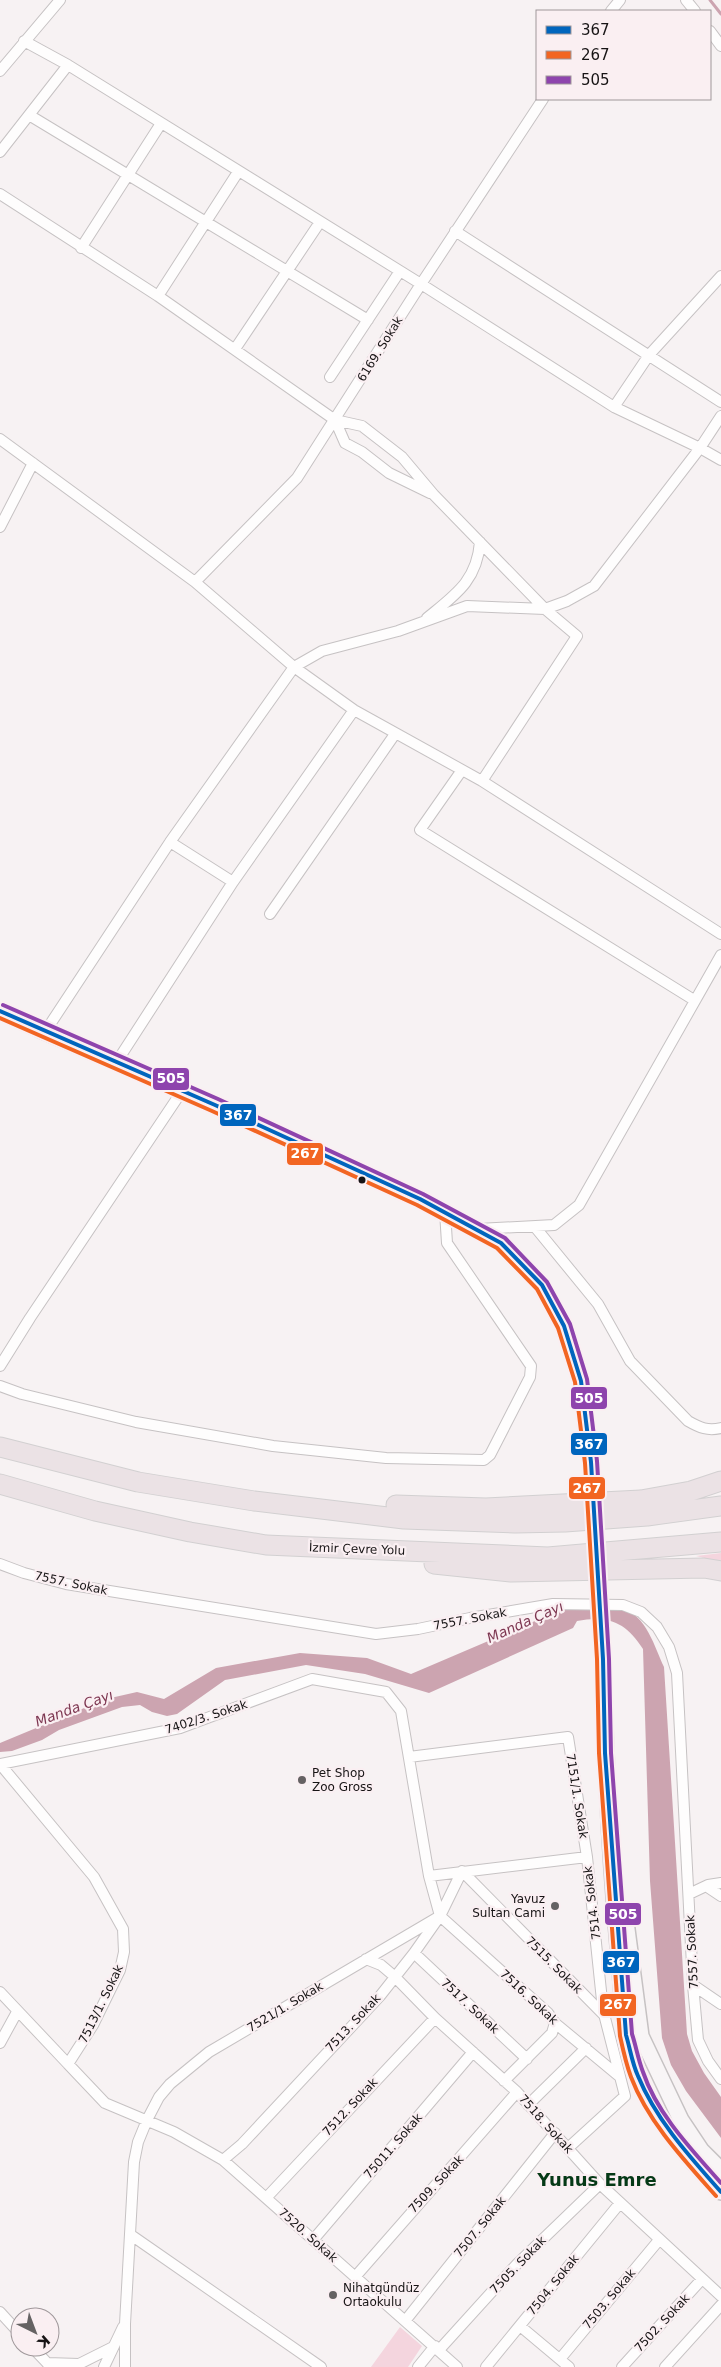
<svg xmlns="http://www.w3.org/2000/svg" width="721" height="2367" viewBox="0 0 721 2367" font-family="'DejaVu Sans',sans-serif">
	<rect width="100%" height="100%" fill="#f7f2f3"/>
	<path fill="#f4d5de" d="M721 1553V1562L696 1556Z
		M400 2327 422 2346 408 2367H371Z"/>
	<path fill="#cca4b0" d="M563 1609C580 1609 606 1605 622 1609 646 1614 655 1648 664 1667L687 2034 692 2051 704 2073 721 2097V2138L686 2091 671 2065 662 2038 650 1881 643 1649C626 1622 608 1615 577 1621L573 1628 429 1693 365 1674 306 1665 225 1680 177 1714 167 1716 152 1712 140 1705 122 1707 59 1730 42 1740 12 1751 0 1752V1743L106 1699 137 1692 164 1699 216 1668 300 1653 367 1658 411 1674Z"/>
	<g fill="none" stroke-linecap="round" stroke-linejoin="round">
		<path stroke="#cca4b0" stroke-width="3" d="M710 0 721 14"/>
		<defs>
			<path id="minor" d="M686 0 695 11
				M611 11 620 0
				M710 31 721 46
				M24 41 68 65 421 284 614 407 700 448 721 460
				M0 71 60 0
				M29 115 368 320
				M0 152 68 65
				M0 194 158 296 335 420 362 426 402 457 434 495 545 609 577 636 482 781
				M455 231 721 402
				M81 248 160 125
				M158 296 238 172
				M235 349 320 222
				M330 377 400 271
				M614 407 649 355 721 276
				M335 420 345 443 362 452 389 473 430 493
				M0 439 195 582 294 667 354 710 482 781 721 934
				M0 527 33 463
				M195 582 297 478 421 284 543 99
				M427 618C455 595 477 581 480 542
				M462 770 420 830 694 1000
				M170 842 233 882
				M270 914 395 734
				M45 1032 170 842 294 667 322 651 398 631 467 606 545 609 567 601 594 586 700 448 721 416
				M116 1063 233 882 354 710
				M535 1227 598 1304 630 1361 688 1421C700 1428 708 1431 721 1428
				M478 1229 554 1225 579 1205 721 955
				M0 1366 30 1318 182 1091
				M0 1386 22 1394 136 1422 273 1446 386 1458 484 1460 490 1455 530 1377 531 1366 447 1243 445 1212
				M0 1564 24 1573 66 1584 376 1634 418 1629 470 1618 553 1604 623 1605 641 1612 657 1627 669 1647 677 1673 693 1985 698 2040 708 2061 721 2079
				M409 1757 568 1737 587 1857 429 1876
				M0 1764 180 1728 312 1679 386 1692 401 1711 429 1876 440 1916 209 2052 170 2084 159 2097 147 2120 138 2142 134 2162 125 2324V2367
				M0 1764 94 1877 123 1929 124 1952 120 1970 93 2025 68 2064 105 2103 174 2132 223 2160 457 2367
				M706 1886 721 1896
				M689 1894 708 1885 721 1883
				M440 1916 548 2013 555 2023 620 2077
				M414 1953 527 2059
				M366 1959 381 1965 394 1976 435 2018 517 2092 600 2184 721 2296
				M693 1985 721 2004
				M0 1992 68 2064
				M0 2043 17 2012
				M504 2081 552 2033 555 2023
				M528 2105 586 2048
				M568 2148 625 2096 603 2010 587 1857
				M223 2160 242 2144 380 1996 414 1953 440 1916 462 1871 605 2016
				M267 2197 435 2018
				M131 2235 321 2367
				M313 2240 473 2052
				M355 2277 517 2092
				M0 2312 20 2334
				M405 2321 555 2133
				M520 2326 569 2367
				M32 2347 50 2366
				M439 2350 517 2264 600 2184
				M560 2359 659 2240
				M47 2363 79 2364 113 2347
				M104 2367 123 2327
				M418 2367 435 2346
				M486 2367 620 2203
				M622 2367 702 2279
				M665 2367 721 2305"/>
			<path id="secondary" d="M0 1011 45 1032 215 1105 420 1199 501 1243 542 1285 564 1326 581 1381 591 1462
				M603 1659C605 1758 610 1858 619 1957 623 1996 622 2039 638 2076 655 2119 688 2159 721 2192
				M625 1914 641 2036 681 2120 701 2150 721 2170"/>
			<path id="motorway" d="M0 1447 138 1482 254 1501 404 1519 515 1523 565 1522 647 1516 721 1506
				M0 1484 95 1511 190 1532 266 1545 548 1557 721 1542
				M396 1505 486 1508 641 1500 691 1491 721 1481
				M434 1564 511 1572 704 1568 721 1571"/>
		</defs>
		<use href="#minor" stroke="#c6c2c3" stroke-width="12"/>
		<use href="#secondary" stroke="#c6c2c3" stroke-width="18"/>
		<use href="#motorway" stroke="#d2d0d1" stroke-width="21"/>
		<use href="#minor" stroke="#fefdfd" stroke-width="10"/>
		<use href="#secondary" stroke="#f8f5f6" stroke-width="15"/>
		<use href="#motorway" stroke="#ebe2e5" stroke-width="19"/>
		<defs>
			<path id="secondary-bridge" d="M591 1462 603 1659"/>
		</defs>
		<use href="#secondary-bridge" stroke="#c6c2c3" stroke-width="18" stroke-linecap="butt"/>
		<use href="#secondary-bridge" stroke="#f8f5f6" stroke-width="15"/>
		<defs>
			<path id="bus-1" d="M0 1011 215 1105 420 1199 501 1243 542 1285 564 1326 581 1381 591 1462 603 1659 605 1753 626 2035C630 2048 632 2063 638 2076 656 2120 690 2157 721 2192"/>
			<path id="bus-2" d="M0 1018 212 1111 417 1205 497 1248 537 1289 558 1328 575 1382 585 1463 597 1659 599 1753 620 2036C623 2050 626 2064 631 2077 648 2122 685 2161 716 2196"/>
			<path id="bus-3" d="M3 1005 218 1099 423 1194 505 1238 547 1282 570 1324 587 1379 597 1461 609 1659 611 1753 632 2034C636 2046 638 2059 643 2072 657 2114 692 2150 721 2183"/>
		</defs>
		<use href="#bus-1" stroke="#faeff2" stroke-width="8"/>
		<use href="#bus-2" stroke="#faeff2" stroke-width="8"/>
		<use href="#bus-3" stroke="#faeff2" stroke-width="8"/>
		<use href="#bus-1" stroke="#0065bd" stroke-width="4"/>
		<use href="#bus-2" stroke="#f26522" stroke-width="4"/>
		<use href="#bus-3" stroke="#8e44ad" stroke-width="4"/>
	</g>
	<circle fill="#171415" stroke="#faeff2" stroke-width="2" cx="362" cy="1180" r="4.5"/>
	<g fill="#656263" stroke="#faeff2" stroke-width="2">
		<circle cx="302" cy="1780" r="5"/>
		<circle cx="555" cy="1906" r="5"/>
		<circle cx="333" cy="2295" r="5"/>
	</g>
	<g text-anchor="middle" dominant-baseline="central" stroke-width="4.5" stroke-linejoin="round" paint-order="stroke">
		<g font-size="12" fill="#171415" stroke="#faeff2">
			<text transform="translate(380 349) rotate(-58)">6169. Sokak</text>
			<text transform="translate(357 1549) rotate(2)">İzmir Çevre Yolu</text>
			<text transform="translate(71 1583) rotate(12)">7557. Sokak</text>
			<text transform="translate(470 1619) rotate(-11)">7557. Sokak</text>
			<text transform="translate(206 1717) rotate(-18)">7402/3. Sokak</text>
			<text transform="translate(577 1796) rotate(81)">7151/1. Sokak</text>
			<text transform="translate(592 1903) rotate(-97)">7514. Sokak</text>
			<text transform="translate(692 1952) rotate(-93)">7557. Sokak</text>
			<text transform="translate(554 1965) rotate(45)">7515. Sokak</text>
			<text transform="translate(529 1997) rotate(43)">7516. Sokak</text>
			<text transform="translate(101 2004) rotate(-64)">7513/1. Sokak</text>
			<text transform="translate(470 2006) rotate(43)">7517. Sokak</text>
			<text transform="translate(285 2007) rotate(-31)">7521/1. Sokak</text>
			<text transform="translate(353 2023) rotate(-47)">7513. Sokak</text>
			<text transform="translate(350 2107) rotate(-47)">7512. Sokak</text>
			<text transform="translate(546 2124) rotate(48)">7518. Sokak</text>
			<text transform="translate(393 2146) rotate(-49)">75011. Sokak</text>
			<text transform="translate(436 2184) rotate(-47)">7509. Sokak</text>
			<text transform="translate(480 2227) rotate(-51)">7507. Sokak</text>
			<text transform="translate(308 2235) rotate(42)">7520. Sokak</text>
			<text transform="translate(518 2265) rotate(-46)">7505. Sokak</text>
			<text transform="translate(553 2285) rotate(-51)">7504. Sokak</text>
			<text transform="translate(609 2299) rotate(-50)">7503. Sokak</text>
			<text transform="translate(662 2323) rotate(-47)">7502. Sokak</text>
		</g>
		<g font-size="12" fill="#171415" stroke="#faeff2" text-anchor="start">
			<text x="312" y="1773">Pet Shop<tspan x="312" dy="14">Zoo Gross</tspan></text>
			<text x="545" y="1899" text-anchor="end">Yavuz<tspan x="545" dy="14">Sultan Cami</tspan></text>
			<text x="343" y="2288">Nihatgündüz<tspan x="343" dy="14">Ortaokulu</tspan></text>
		</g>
		<g font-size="14" font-style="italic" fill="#7d3751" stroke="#faeff2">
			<text transform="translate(525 1622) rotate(-24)">Manda Çayı</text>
			<text transform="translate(74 1708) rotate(-20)">Manda Çayı</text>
		</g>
		<g font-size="18" font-weight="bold" fill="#053916" stroke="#faeff2">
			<text x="597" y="2179">Yunus Emre</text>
		</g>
	</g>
	<g stroke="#faeff2" stroke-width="2">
		<rect x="152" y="1067" width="38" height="24" rx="5" fill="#8e44ad"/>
		<rect x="219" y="1103" width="38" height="24" rx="5" fill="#0065bd"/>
		<rect x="286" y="1142" width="38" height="24" rx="5" fill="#f26522"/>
		<rect x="570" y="1386" width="38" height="24" rx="5" fill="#8e44ad"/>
		<rect x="570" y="1432" width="38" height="24" rx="5" fill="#0065bd"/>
		<rect x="568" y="1476" width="38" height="24" rx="5" fill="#f26522"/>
		<rect x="604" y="1902" width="38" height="24" rx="5" fill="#8e44ad"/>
		<rect x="602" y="1950" width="38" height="24" rx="5" fill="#0065bd"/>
		<rect x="599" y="1993" width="38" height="24" rx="5" fill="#f26522"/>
	</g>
	<g font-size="14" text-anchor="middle" font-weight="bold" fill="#fff">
		<text x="171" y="1083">505</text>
		<text x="238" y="1120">367</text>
		<text x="305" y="1158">267</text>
		<text x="589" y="1403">505</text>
		<text x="589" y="1449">367</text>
		<text x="587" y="1493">267</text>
		<text x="623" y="1919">505</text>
		<text x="621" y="1967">367</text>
		<text x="618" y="2009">267</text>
	</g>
	<rect x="536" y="10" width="175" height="90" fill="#faeff2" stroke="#9f979a"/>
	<rect x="546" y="26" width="25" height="8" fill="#0065bd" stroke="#9f979a"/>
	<text x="581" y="35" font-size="15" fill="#171415">367</text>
	<rect x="546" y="51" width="25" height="8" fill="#f26522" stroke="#9f979a"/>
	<text x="581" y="60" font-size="15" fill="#171415">267</text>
	<rect x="546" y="76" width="25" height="8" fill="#8e44ad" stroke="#9f979a"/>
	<text x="581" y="85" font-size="15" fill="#171415">505</text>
	<g transform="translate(35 2332) rotate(138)"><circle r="24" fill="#faeff2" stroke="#9f979a"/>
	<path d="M0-4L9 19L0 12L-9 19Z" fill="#656263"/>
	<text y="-8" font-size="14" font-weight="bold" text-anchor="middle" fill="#171415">K</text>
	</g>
</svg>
